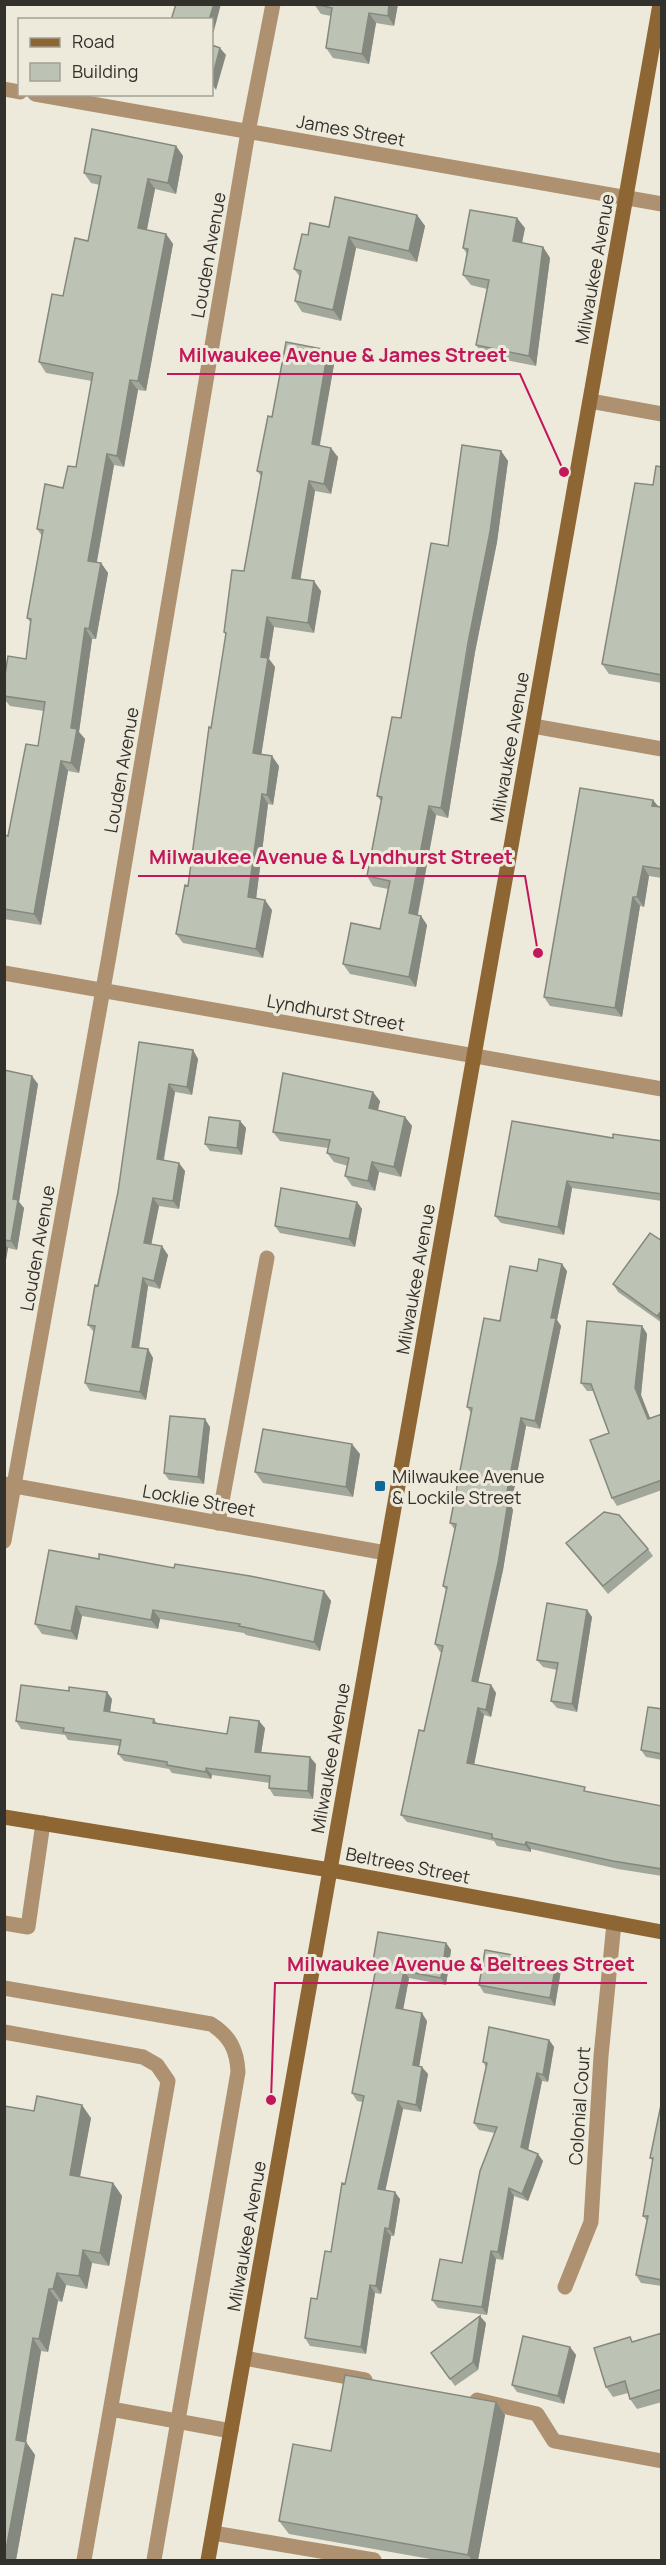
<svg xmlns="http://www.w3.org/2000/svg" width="666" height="2565" viewBox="0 0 666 2565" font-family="Manrope,sans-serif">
	<rect width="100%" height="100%" fill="#edeadb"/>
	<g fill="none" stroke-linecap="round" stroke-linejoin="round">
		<path stroke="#ad9171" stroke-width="15" d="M218 1523 267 1258
			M4 1923 28 1927 43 1823
			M4 1988 211 2024C230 2036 237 2050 238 2072L154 2560
			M4 2032 143 2057 157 2065 168 2081 84 2560
			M244 2358 365 2380
			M477 2400 537 2414 554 2441 662 2461
			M111 2409 231 2431
			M213 2533 374 2560"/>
		<path stroke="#ad9171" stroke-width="15" d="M4 89 20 92
			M35 94 662 204
			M590 401 662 414
			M533 726 662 749
			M4 973 662 1089
			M4 1484 386 1553
			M4 1541 109 956 248 132 273 4
			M565 2287 591 2222 601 2056 614 1923"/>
		<path stroke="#8e6634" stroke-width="15" d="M4 1817 330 1870 662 1932
			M208 2560 660 4"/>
	</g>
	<path fill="#a2a79b" d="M314 4H398L394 26 376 23 369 64 333 58 326 48 331 16 321 14Z
		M176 146 183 156 176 194 155 189 147 230 166 234 173 244 146 391 138 390 124 467 114 465 97 562 101 563 108 573 96 639H92L79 732 85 739 79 773 68 771 41 925 4 919V835L8 836 38 746 44 711 10 706 4 699V681L26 659 31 623 27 618 42 536 37 529 76 467 92 381 46 373 39 362 63 296 88 241 100 185 91 183 84 173Z
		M417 215 425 226 417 262 356 248 341 321 302 312 295 301 300 277 294 269 329 227Z
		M525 228 522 243 543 247 550 258 536 366 484 356 476 345 487 289 471 285 463 275 467 254 463 248Z
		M335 359 320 445 338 457 331 494 315 491 300 579 321 591 314 633 274 627 269 659 275 667 261 755 279 766 273 805 268 804 256 899 272 910 263 958 183 943 176 934 188 886 226 635 224 632 244 571 261 476 257 471 272 417Z
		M501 451 508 461 497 542 475 652 448 818 436 815 418 915 421 916 427 925 416 987 350 974 343 964 380 929 388 889 373 886 367 876 381 801 377 796 401 718 448 546Z
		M662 467V683L609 674 602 664 653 485Z
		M653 800 658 806 662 807V878L649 876 644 907 640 906 622 1017 550 1006 544 997Z
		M139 1042 193 1050 198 1059 192 1095 175 1092 164 1160 185 1171 179 1209 159 1206 151 1244 168 1255 160 1289 148 1286 139 1348 148 1349 153 1358 146 1400 90 1391 85 1383 94 1332 88 1325 118 1192Z
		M4 1070 38 1084 19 1202 24 1208 17 1250 8 1248 4 1271Z
		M380 1101 378 1110 405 1117 412 1126 401 1177 379 1172 375 1191 352 1186 345 1176 348 1166 334 1162 327 1153 328 1148 280 1141 273 1132Z
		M240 1121 246 1128 242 1155 210 1151 205 1144Z
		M613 1138 662 1141V1201L572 1188 564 1235 501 1223 495 1216Z
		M357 1202 362 1209 355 1247 280 1233 275 1226Z
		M662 1241V1323L618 1292 613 1284Z
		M537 1271H567L557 1320 561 1326 540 1429 526 1426 511 1506 513 1510 503 1570 478 1682 491 1685 496 1693 491 1717 484 1715 474 1764 588 1792 662 1806V1876L618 1869 531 1849V1852L497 1846 494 1841 407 1822 401 1815 424 1731 442 1652H440L435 1644 446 1590 443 1586 455 1530 450 1523 471 1413 467 1407 500 1321Z
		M642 1326 647 1334 641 1395 650 1418 662 1414V1490L617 1506 612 1498 609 1433 593 1391H587L581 1383Z
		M210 1427 204 1484 169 1480 164 1473Z
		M360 1454 353 1497 263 1483 255 1472Z
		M566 1543 648 1549 653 1556 608 1594Z
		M99 1559 174 1568 324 1591 331 1601 320 1651 246 1635 244 1633 160 1619 158 1629 82 1616 77 1640 42 1634 35 1624Z
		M587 1610 592 1617 577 1712 557 1708 551 1701 557 1670 543 1667 537 1660Z
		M112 1699 110 1712 154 1719 157 1723 227 1734 265 1728 261 1753 316 1764 313 1799 274 1796 269 1788 270 1783 212 1775 211 1779 172 1773 169 1769 124 1761 118 1754 120 1746 68 1740 65 1735 21 1729 16 1721Z
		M662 1709V1760L646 1757 641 1750Z
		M446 1943 451 1950 446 1985 409 1978 403 2009 427 2021 419 2066 428 2074 421 2112 403 2109 385 2190 400 2199 394 2236H391L381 2294 375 2293 366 2354 310 2346 305 2338 331 2252 363 2102 357 2101 352 2093 375 1972 372 1967Z
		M556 1963 561 1970 555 2006 484 1993 479 1985Z
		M549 2040 554 2047 548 2082 542 2081 528 2150 543 2161 528 2201 514 2196 503 2260 496 2259 487 2315 438 2308 432 2300 462 2263 495 2133 479 2130 474 2123 486 2067 483 2062Z
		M662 2100V2286L641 2283 636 2275 647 2221 643 2216 653 2161 650 2158Z
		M34 2111 91 2118 80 2177 113 2183 122 2196 109 2266 92 2263 87 2289 66 2285 62 2302 58 2301 48 2352 41 2351 26 2442 35 2455 16 2560H4Z
		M486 2323 478 2370 455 2386 431 2353Z
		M662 2333V2402L637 2409 630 2399 628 2393 613 2397 606 2387 634 2341Z
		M570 2347 576 2355 564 2404 517 2392 512 2385Z
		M505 2415 478 2560H436L289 2534 279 2521 331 2451Z"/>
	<path fill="#84887e" d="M214 4H221L212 38V20H209Z
		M389 4H398L394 26 388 16Z
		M369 13 376 23 369 64 362 54Z
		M220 48 226 55 216 90 212 84V78Z
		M176 146 183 156 176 194 168 183Z
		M148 179 155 189 145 238 138 228Z
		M417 215 425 226 417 262 409 251Z
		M517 218 525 228 520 252 513 241Z
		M166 234 173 244 146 391 138 381Z
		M349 237 356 248 341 321 333 310Z
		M543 247 550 258 536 366 529 356Z
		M328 350 335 359 318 453 312 444Z
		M130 380 138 390 124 467 117 456Z
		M331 448 338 457 331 494 324 484Z
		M501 451 508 461 497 542 475 652 448 818 441 808Z
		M107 454 114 465 95 571 88 561Z
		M309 481 315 491 299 588 292 578Z
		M101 563 108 573 96 639 89 629Z
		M314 581 321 591 314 633 308 623Z
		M267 617 274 627 269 659 275 667 260 763 253 753 261 657Z
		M85 628 92 639 79 732 85 739 79 773 71 763V728Z
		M272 756 279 766 273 805 267 795Z
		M61 761 68 771 41 925 34 914Z
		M262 794 268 804 255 907 248 897Z
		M653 800 660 809 652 806Z
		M429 806 436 815 416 923 409 913Z
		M643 866 649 876 644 907 637 897Z
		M633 897 640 906 622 1017 615 1008Z
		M265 900 272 910 263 958 256 949Z
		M421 916 427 925 416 987 409 977Z
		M193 1050 198 1059 192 1095 187 1087Z
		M32 1076 38 1084 19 1202 24 1208 17 1250 11 1241 13 1199Z
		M169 1084 175 1092 162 1167 157 1159Z
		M373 1092 380 1101 376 1118 369 1108Z
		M405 1117 412 1126 401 1177 394 1167Z
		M240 1121 246 1128 242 1155 237 1148Z
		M372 1162 379 1172 375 1191 368 1181Z
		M179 1163 185 1171 179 1209 173 1201Z
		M567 1181 572 1188 564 1235 558 1227Z
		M153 1198 159 1206 150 1251 144 1243Z
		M357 1202 362 1209 355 1247 349 1239Z
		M4 1243 8 1248 4 1271Z
		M162 1246 168 1255 160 1289 154 1281Z
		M562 1264 567 1271 557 1320 561 1326 540 1429 535 1421 551 1318Z
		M143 1278 148 1286 138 1355 132 1347Z
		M662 1310V1322L657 1316Z
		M642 1326 647 1334 641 1395 653 1426 648 1419 635 1388Z
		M148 1349 153 1358 146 1400 140 1392Z
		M521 1418 526 1426 511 1506 513 1510 503 1570 477 1688 472 1681 505 1502Z
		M205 1419 210 1427 204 1484 198 1477Z
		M352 1444 360 1454 353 1497 346 1487Z
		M324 1591 331 1601 320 1651 314 1642Z
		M76 1606 82 1616 77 1640 71 1631Z
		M153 1610 160 1619 158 1629 151 1620Z
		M587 1610 592 1617 577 1712 572 1704Z
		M491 1685 496 1693 491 1717 486 1710Z
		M107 1692 112 1699 109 1718 104 1711Z
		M478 1708 484 1715 473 1770 467 1763Z
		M259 1721 265 1728 260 1760 255 1752Z
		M310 1757 316 1764 313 1799 308 1791Z
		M206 1768 212 1775 211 1779 206 1772Z
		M526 1842 531 1849V1852L525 1845Z
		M446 1943 451 1950 446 1985 441 1978Z
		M556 1963 561 1970 555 2006 550 1998Z
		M404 1971 409 1978 402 2016 396 2008Z
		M422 2013 427 2021 418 2073 413 2065Z
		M549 2040 554 2047 548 2082 543 2075Z
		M422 2067 428 2074 421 2112 416 2105Z
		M537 2073 542 2081 527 2155 521 2147Z
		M398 2101 403 2109 384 2197 378 2189Z
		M82 2105 91 2118 78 2187 70 2175Z
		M538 2154 543 2161 528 2201 522 2194Z
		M113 2183 122 2196 109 2266 100 2253Z
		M509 2188 514 2196 503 2260 498 2252Z
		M395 2192 400 2199 394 2236 389 2229Z
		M385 2228 391 2236 381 2294 376 2286Z
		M83 2250 92 2263 87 2289 79 2276Z
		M491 2251 496 2259 487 2315 482 2307Z
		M57 2273 66 2285 62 2302 53 2289Z
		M370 2285 375 2293 366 2354 361 2347Z
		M49 2289 58 2301 48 2352 39 2339Z
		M480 2316 486 2323 478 2370 473 2362Z
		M33 2338 41 2351 26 2442 35 2455 16 2560H5L16 2440Z
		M570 2347 576 2355 564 2404 558 2396Z
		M496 2402 505 2415 478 2560H472L468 2555Z"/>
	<path fill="#bcc2b4" stroke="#84887e" stroke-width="1.5" d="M176 4H214L209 20H171Z
		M315 4H389L388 16 369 13 362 54 326 48 332 8Z
		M212 45 220 48 212 78Z
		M92 129 176 146 168 183 148 179 138 228 166 234 138 381 130 380 117 456 107 454 88 561 101 563 89 629 85 628 71 728 77 729 71 763 61 761 34 914 4 909V835L8 836 26 744 38 746 45 702 4 696V681L8 656 26 659 31 619 27 618 43 530 37 529 45 484 63 488 68 466 76 467 93 373 39 362 52 294 63 296 75 238 88 241 101 176 84 173Z
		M335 197 417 215 409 251 349 237 333 310 295 301 301 271 294 269 302 234 308 235 310 223 329 227Z
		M470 210 517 218 513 241 543 247 529 356 476 345 489 280 463 275 468 249 463 248Z
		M286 342 328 350 312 444 331 448 324 484 309 481 292 578 314 581 308 623 267 617 261 657 268 658 253 753 272 756 267 795 262 794 248 897 265 900 256 949 176 934 185 885 188 886 209 727 211 728 226 633 224 632 232 570 244 571 262 472 257 471 268 416 272 417Z
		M462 445 501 451 490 532 468 643 441 808 429 806 409 913 421 916 409 977 343 964 351 923 380 929 390 881 367 876 382 797 377 796 392 717 401 718 431 543 448 546Z
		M656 466 662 467V675L602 664 635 483 653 485Z
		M580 788 653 800 652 806 662 807V869L643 866 637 897H633L615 1008 544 997Z
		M139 1042 193 1050 187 1087 169 1084 157 1159 179 1163 173 1201 153 1198 144 1243 162 1246 154 1281 143 1278 132 1347 148 1349 140 1392 85 1383 95 1326 88 1325 95 1285 98 1286 118 1192Z
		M4 1070 32 1076 13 1199 18 1200 11 1241 4 1240Z
		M283 1073 373 1092 369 1108 405 1117 394 1167 372 1162 368 1181 345 1176 349 1158 327 1153 330 1140 273 1132Z
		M209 1117 240 1121 237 1148 205 1144Z
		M512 1121 613 1138V1134L662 1141V1194L567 1181 558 1227 495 1216Z
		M281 1188 357 1202 349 1239 275 1226Z
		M650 1233 662 1241V1310L657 1316 613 1284Z
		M539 1259 562 1264 551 1318H556L535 1421 521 1418 505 1502H508L498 1563 472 1681 491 1685 486 1710 478 1708 467 1763 585 1787 584 1791 662 1806V1869L613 1861 526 1842 525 1845 492 1838V1834L401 1815 419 1730 424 1731 443 1646 435 1644 447 1587 443 1586 456 1524 450 1523 472 1408 467 1407 484 1318 500 1321 510 1266 537 1271Z
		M587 1321 642 1326 635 1388 648 1419 662 1414V1480L612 1498 590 1440 609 1433 591 1384 581 1383Z
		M170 1416 205 1419 198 1477 164 1473Z
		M263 1429 352 1444 346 1487 255 1472Z
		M604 1512 619 1515 648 1549 603 1586 566 1543Z
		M49 1550 99 1559V1554L174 1568 175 1564 250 1576 324 1591 314 1642 239 1626 240 1624 153 1610 151 1620 76 1606 71 1631 35 1624Z
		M547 1603 587 1610 572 1704 551 1701 558 1663 537 1660Z
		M21 1685 69 1691V1687L107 1692 104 1711 154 1719 153 1723 227 1734 230 1717 259 1721 255 1752 310 1757 308 1791 269 1788 270 1776 206 1768V1772L167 1765V1762L118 1754 121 1740 63 1732 64 1728 16 1721Z
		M648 1707 662 1709V1754L641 1750Z
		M378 1932 446 1943 441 1978 404 1971 396 2008 422 2013 413 2065 422 2067 416 2105 398 2101 378 2189 395 2192 389 2229 385 2228 376 2286 370 2285 361 2347 305 2338 311 2298 317 2299 325 2251 331 2252 342 2183 345 2184 364 2096 352 2093 376 1968 372 1967Z
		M485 1950 556 1963 550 1998 479 1985Z
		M489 2027 549 2040 543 2075 537 2073 521 2147 538 2154 522 2194 509 2188 498 2252 491 2251 482 2307 432 2300 440 2259 462 2263 480 2171 497 2127 474 2123 487 2063 483 2062Z
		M37 2096 82 2105 70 2175 113 2183 100 2253 83 2250 79 2276 57 2273 53 2289H49L39 2339 33 2338 16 2440 26 2442 4 2560V2106L34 2111Z
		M662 2100V2280L636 2275 648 2216H643L653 2158H650Z
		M480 2316 473 2362 450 2379 431 2353Z
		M662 2333V2389L630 2399 625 2381 606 2387 594 2348 630 2337 632 2342Z
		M523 2336 570 2347 558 2396 512 2385Z
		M345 2375 496 2402 468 2555 279 2521 293 2444 331 2451Z"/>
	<rect fill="#0e6999" stroke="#edeadb" stroke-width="2" x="374" y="1480" width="12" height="12" rx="3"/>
	<g text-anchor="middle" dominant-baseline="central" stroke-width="6" stroke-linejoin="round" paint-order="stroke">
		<g font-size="18" fill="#33312c" stroke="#edeadb">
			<text transform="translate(351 130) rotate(10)">James Street</text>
			<text transform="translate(208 255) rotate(-80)">Louden Avenue</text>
			<text transform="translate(594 269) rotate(-80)">Milwaukee Avenue</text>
			<text transform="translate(509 747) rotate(-80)">Milwaukee Avenue</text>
			<text transform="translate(121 770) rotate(-80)">Louden Avenue</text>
			<text transform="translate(336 1012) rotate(10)">Lyndhurst Street</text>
			<text transform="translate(37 1248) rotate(-80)">Louden Avenue</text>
			<text transform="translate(415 1279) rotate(-80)">Milwaukee Avenue</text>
			<text transform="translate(199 1500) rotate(10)">Locklie Street</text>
			<text transform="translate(330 1758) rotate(-80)">Milwaukee Avenue</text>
			<text transform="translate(408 1865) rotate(11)">Beltrees Street</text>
			<text transform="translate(579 2106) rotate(-86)">Colonial Court</text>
			<text transform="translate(246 2236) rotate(-80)">Milwaukee Avenue</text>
		</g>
		<g font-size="18" fill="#33312c" stroke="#edeadb" text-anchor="start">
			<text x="392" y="1476">Milwaukee Avenue<tspan x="392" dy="21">&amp; Lockile Street</tspan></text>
		</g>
	</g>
	<path fill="none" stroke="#c2185b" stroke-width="2" d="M564 472L520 374H167M538 953L525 876H138M271 2100L275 1983H647"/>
	<g fill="#c2185b" stroke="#edeadb" stroke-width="2">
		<circle cx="564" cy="472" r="6"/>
		<circle cx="538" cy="953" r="6"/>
		<circle cx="271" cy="2100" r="6"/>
	</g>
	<g font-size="20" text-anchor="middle" font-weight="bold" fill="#c2185b" stroke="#edeadb" stroke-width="6" stroke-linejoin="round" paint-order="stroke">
		<text x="343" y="362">Milwaukee Avenue &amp; James Street</text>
		<text x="331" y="864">Milwaukee Avenue &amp; Lyndhurst Street</text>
		<text x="461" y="1971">Milwaukee Avenue &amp; Beltrees Street</text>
	</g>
	<rect width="666" height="2565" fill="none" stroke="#33312c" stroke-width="12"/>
	<rect x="18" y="18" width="195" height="78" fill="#edeadb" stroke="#a3a095" stroke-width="1.5"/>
	<rect x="30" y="38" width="30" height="9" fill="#8e6634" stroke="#a3a095" stroke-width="1.5"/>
	<text x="72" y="48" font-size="18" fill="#33312c">Road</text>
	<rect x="30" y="63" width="30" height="18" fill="#bcc2b4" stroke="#a3a095" stroke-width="1.5"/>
	<text x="72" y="78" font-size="18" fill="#33312c">Building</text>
</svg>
